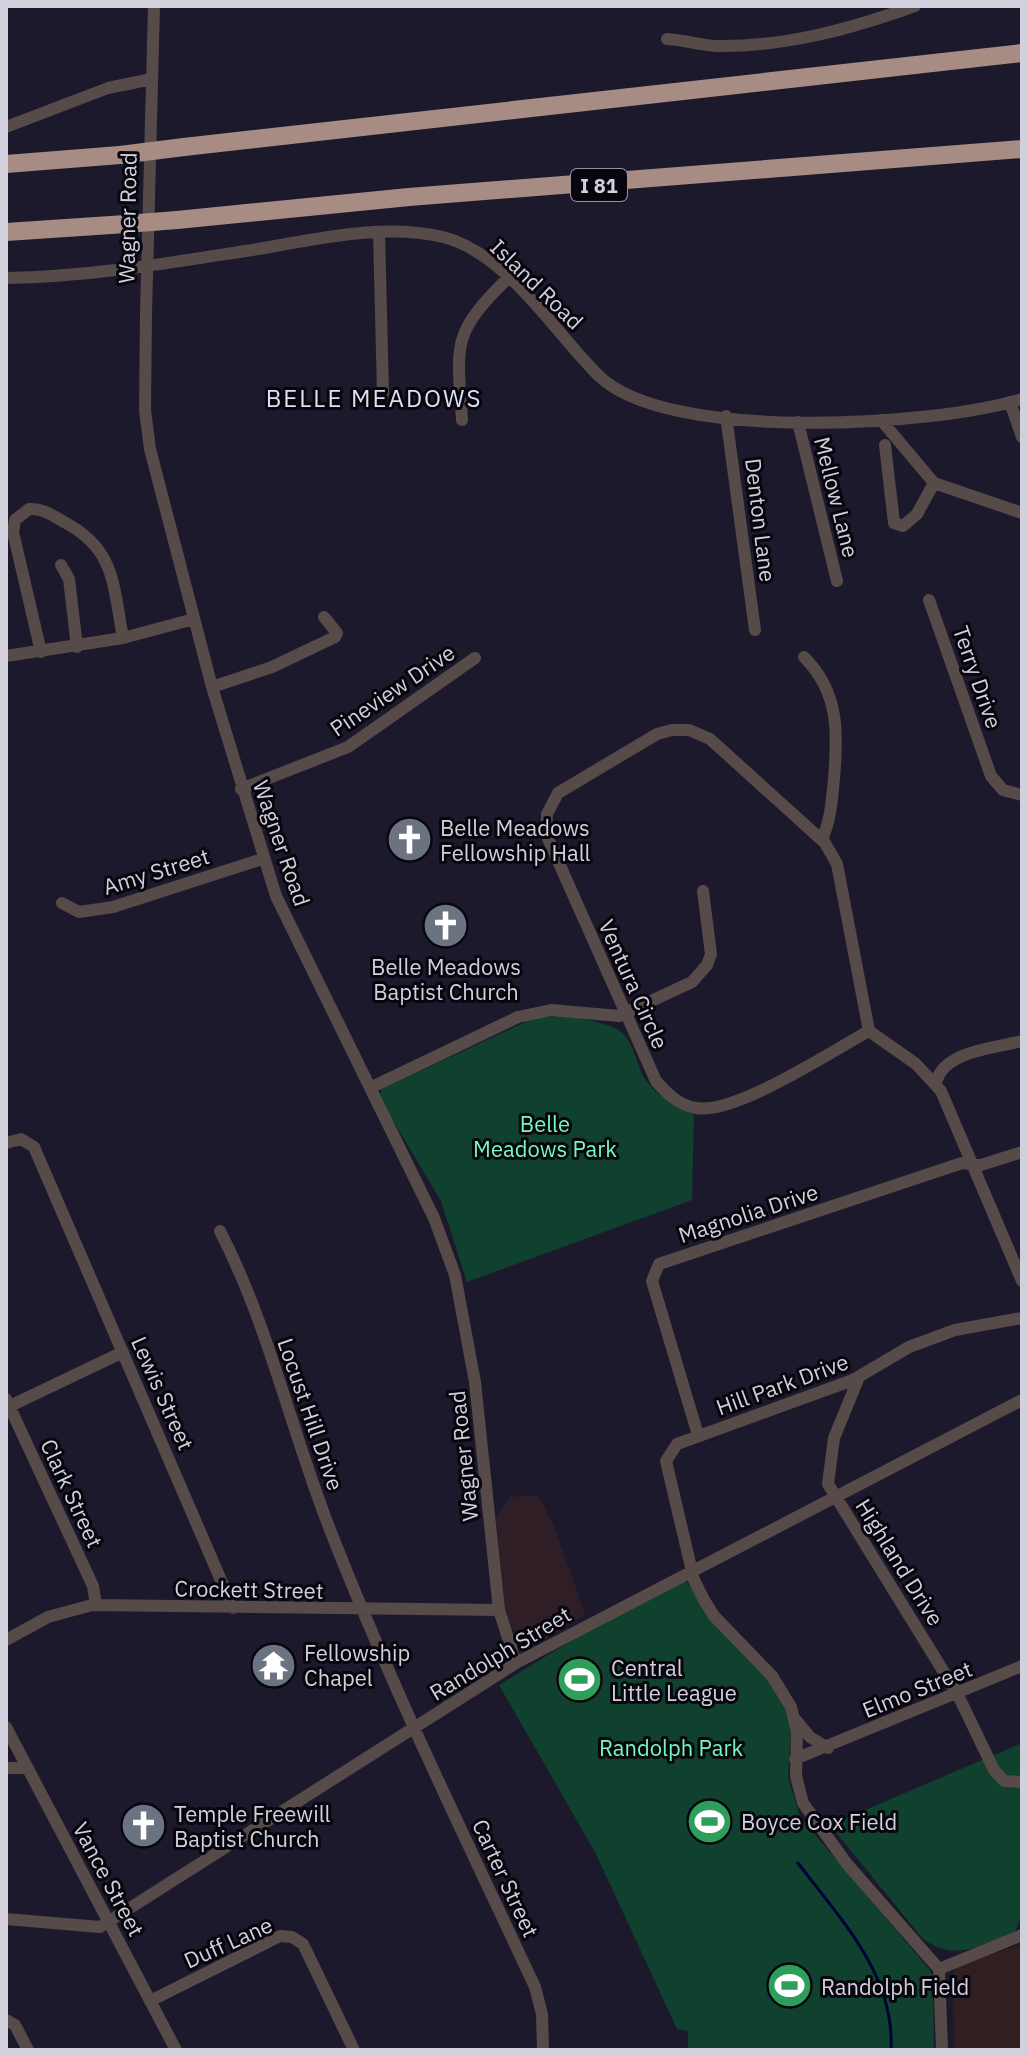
<svg xmlns="http://www.w3.org/2000/svg" width="1028" height="2056" viewBox="0 0 1028 2056" font-family="'IBM Plex Sans',sans-serif">
	<rect width="100%" height="100%" fill="#1d192c"/>
	<path fill="#301e21" d="M1022 1944V2050H954L953 1971 963 1963Z"/>
	<path fill="#2f1e25" d="M538 1495 554 1526 585 1614 544 1640 529 1641 512 1629 505 1616 496 1518 510 1497Z"/>
	<path fill="#0f412e" d="M565 1016C583 1019 602 1021 618 1030 635 1041 635 1063 645 1079 657 1097 676 1105 694 1115L692 1200 467 1282 441 1201 379 1097 382 1089 536 1017Z
		M684 1579 769 1678 787 1709 791 1728 788 1777 800 1817 929 1969 933 1977 934 2050H688V2031L677 2029 595 1852 499 1685 605 1620Z
		M1022 1743V1914L1015 1932C982 1946 955 1962 923 1939L830 1825Z"/>
	<g fill="none" stroke-linecap="round" stroke-linejoin="round">
		<path stroke="#00013b" stroke-width="3" d="M798 1863C841 1920 895 1975 891 2050"/>
		<path stroke="#564b48" stroke-width="12" d="M154 6 146 313 145 410 150 449 212 687 276 896 434 1218 455 1275 475 1382 499 1610 516 1663
			M667 39C684 40 700 45 716 46 786 47 850 29 915 6
			M6 127 108 88 152 79
			M379 232 383 394
			M6 278C91 277 174 262 258 249 317 239 383 223 443 237 507 253 554 332 599 376 668 443 933 426 1022 399
			M1010 402 1022 437
			M726 416 755 630
			M462 420C457 343 451 334 508 278
			M881 420 934 483 1022 513
			M798 422 837 581
			M885 445 894 523 903 526 917 514 934 483
			M61 565 69 579 77 647
			M929 600 991 776 1003 790 1022 795
			M41 652 13 532 15 520 29 509C42 508 52 515 64 522 116 549 113 586 123 638
			M6 656 123 638 194 619
			M804 657C839 692 838 732 834 778 832 799 831 820 822 839
			M212 687 272 667 335 637 337 633 324 617
			M672 730H689L710 739 825 843 837 864 869 1031C832 1051 735 1115 696 1108 679 1105 667 1094 656 1081L546 834 547 814 558 793 657 734Z
			M241 789 348 747 475 658
			M62 903 79 912 113 907 262 859
			M869 1031 916 1064 941 1091 1022 1281
			M936 1084C941 1051 995 1048 1022 1041
			M370 1088 518 1017 551 1010 619 1016 692 982 707 965 711 954 703 891
			M6 1143 21 1139 34 1147 233 1608
			M220 1231C268 1324 291 1430 329 1527 390 1684 464 1835 535 1987L542 2014 543 2050
			M859 1377 834 1438 828 1484 958 1695 994 1770 1004 1781 1022 1782
			M6 1399 93 1586 96 1605
			M10 1406 123 1352
			M698 1435 652 1281 659 1264 962 1163 981 1165 1022 1152
			M6 1640 48 1617 92 1605 499 1610
			M795 1719 810 1737 828 1748
			M6 1727 176 2050
			M795 1759 1022 1666
			M6 1768H28
			M6 1919 100 1927 516 1663 1022 1400
			M939 1969 1022 1935
			M150 2001 280 1936 292 1937 303 1944 354 2050
			M6 2020 15 2025 28 2050
			M942 2050 939 1969 847 1864 803 1803 796 1776 797 1732 791 1707 772 1676 714 1616 704 1600 694 1580 666 1461 677 1444 853 1380 909 1347 955 1330 1022 1318"/>
		<path stroke="#a78c83" stroke-width="18" d="M184 147 1022 53
			M6 164 120 155
			M177 220 409 197 1022 149
			M6 232 126 224"/>
		<path stroke="#a78c83" stroke-width="18" d="M120 155 184 147
			M126 224 177 220"/>
	</g>
	<defs>
		<symbol id="church-disc" viewBox="-11 -11 22 22"><circle r="9.5" fill="#6b7280" stroke="#07060d"/><path d="M-1.2-6h2.4v3.5h3.3v2.4h-3.3V6h-2.4V-.1h-3.3v-2.4h3.3Z" fill="#fff"/></symbol>
		<symbol id="temple-disc" viewBox="-11 -11 22 22"><circle r="9.5" fill="#6b7280" stroke="#07060d"/><path d="M0-6L5-2H3V0L6.5 2.5H4V6H1.5V3h-3V6H-4V2.5H-6.5L-3 0V-2H-5Z" fill="#fff"/></symbol>
		<symbol id="stadium-disc" viewBox="-11 -11 22 22"><circle r="9.5" fill="#2e9e5b" stroke="#07060d"/><path d="M0-5a6.5 5 0 1 0 0 10a6.5 5 0 1 0 0-10ZM-3.5-1.8h7v3.6h-7Z" fill="#fff"/></symbol>
	</defs>
	<g fill-rule="evenodd">
		<use href="#church-disc" x="384" y="814" width="51" height="51"/>
		<use href="#church-disc" x="420" y="900" width="51" height="51"/>
		<use href="#temple-disc" x="248" y="1640" width="51" height="51"/>
		<use href="#stadium-disc" x="554" y="1654" width="51" height="51"/>
		<use href="#stadium-disc" x="684" y="1796" width="51" height="51"/>
		<use href="#church-disc" x="118" y="1800" width="51" height="51"/>
		<use href="#stadium-disc" x="764" y="1960" width="51" height="51"/>
	</g>
	<g text-anchor="middle" dominant-baseline="central" stroke-width="6" stroke-linejoin="round" paint-order="stroke">
		<rect fill="#07060d" stroke="#95939f" stroke-width="2" x="571" y="169" width="56" height="32" rx="6"/>
		<g font-size="20" font-weight="bold" fill="#d2d0dd">
			<text x="599" y="185">I 81</text>
		</g>
		<g font-size="22" fill="#d2d0dd" stroke="#07060d">
			<text transform="translate(127 218) rotate(-89)">Wagner Road</text>
			<text transform="translate(537 284) rotate(44)">Island Road</text>
			<text transform="translate(837 497) rotate(76)">Mellow Lane</text>
			<text transform="translate(761 520) rotate(83)">Denton Lane</text>
			<text transform="translate(978 677) rotate(71)">Terry Drive</text>
			<text transform="translate(392 690) rotate(-34)">Pineview Drive</text>
			<text transform="translate(282 843) rotate(71)">Wagner Road</text>
			<text transform="translate(156 871) rotate(-17)">Amy Street</text>
			<text transform="translate(634 984) rotate(66)">Ventura Circle</text>
			<text transform="translate(748 1213) rotate(-18)">Magnolia Drive</text>
			<text transform="translate(782 1384) rotate(-20)">Hill Park Drive</text>
			<text transform="translate(163 1393) rotate(66)">Lewis Street</text>
			<text transform="translate(311 1414) rotate(71)">Locust Hill Drive</text>
			<text transform="translate(463 1456) rotate(-96)">Wagner Road</text>
			<text transform="translate(72 1493) rotate(65)">Clark Street</text>
			<text transform="translate(900 1562) rotate(58)">Highland Drive</text>
			<text transform="translate(249 1589) rotate(1)">Crockett Street</text>
			<text transform="translate(500 1653) rotate(-31)">Randolph Street</text>
			<text transform="translate(917 1689) rotate(-22)">Elmo Street</text>
			<text transform="translate(506 1878) rotate(65)">Carter Street</text>
			<text transform="translate(109 1879) rotate(62)">Vance Street</text>
			<text transform="translate(228 1942) rotate(-24)">Duff Lane</text>
		</g>
		<g font-size="22" fill="#d2d0dd" stroke="#07060d" text-anchor="start">
			<text x="440" y="827">Belle Meadows<tspan x="440" dy="25">Fellowship Hall</tspan></text>
			<text x="446" y="966" text-anchor="middle">Belle Meadows<tspan x="446" dy="25">Baptist Church</tspan></text>
			<text x="304" y="1652">Fellowship<tspan x="304" dy="25">Chapel</tspan></text>
			<text x="611" y="1667">Central<tspan x="611" dy="25">Little League</tspan></text>
			<text x="174" y="1813">Temple Freewill<tspan x="174" dy="25">Baptist Church</tspan></text>
			<text x="741" y="1821">Boyce Cox Field</text>
			<text x="821" y="1986">Randolph Field</text>
		</g>
		<g font-size="22" fill="#75f9c2" stroke="#07060d">
			<text x="545" y="1123">Belle<tspan x="545" dy="25">Meadows Park</tspan></text>
			<text x="671" y="1747">Randolph Park</text>
		</g>
		<g font-size="24" letter-spacing="2" fill="#e1ddf6" stroke="#07060d">
			<text x="374" y="398">BELLE MEADOWS</text>
		</g>
	</g>
	<rect width="1028" height="2056" fill="none" stroke="#d2d0dd" stroke-width="16"/>
</svg>
